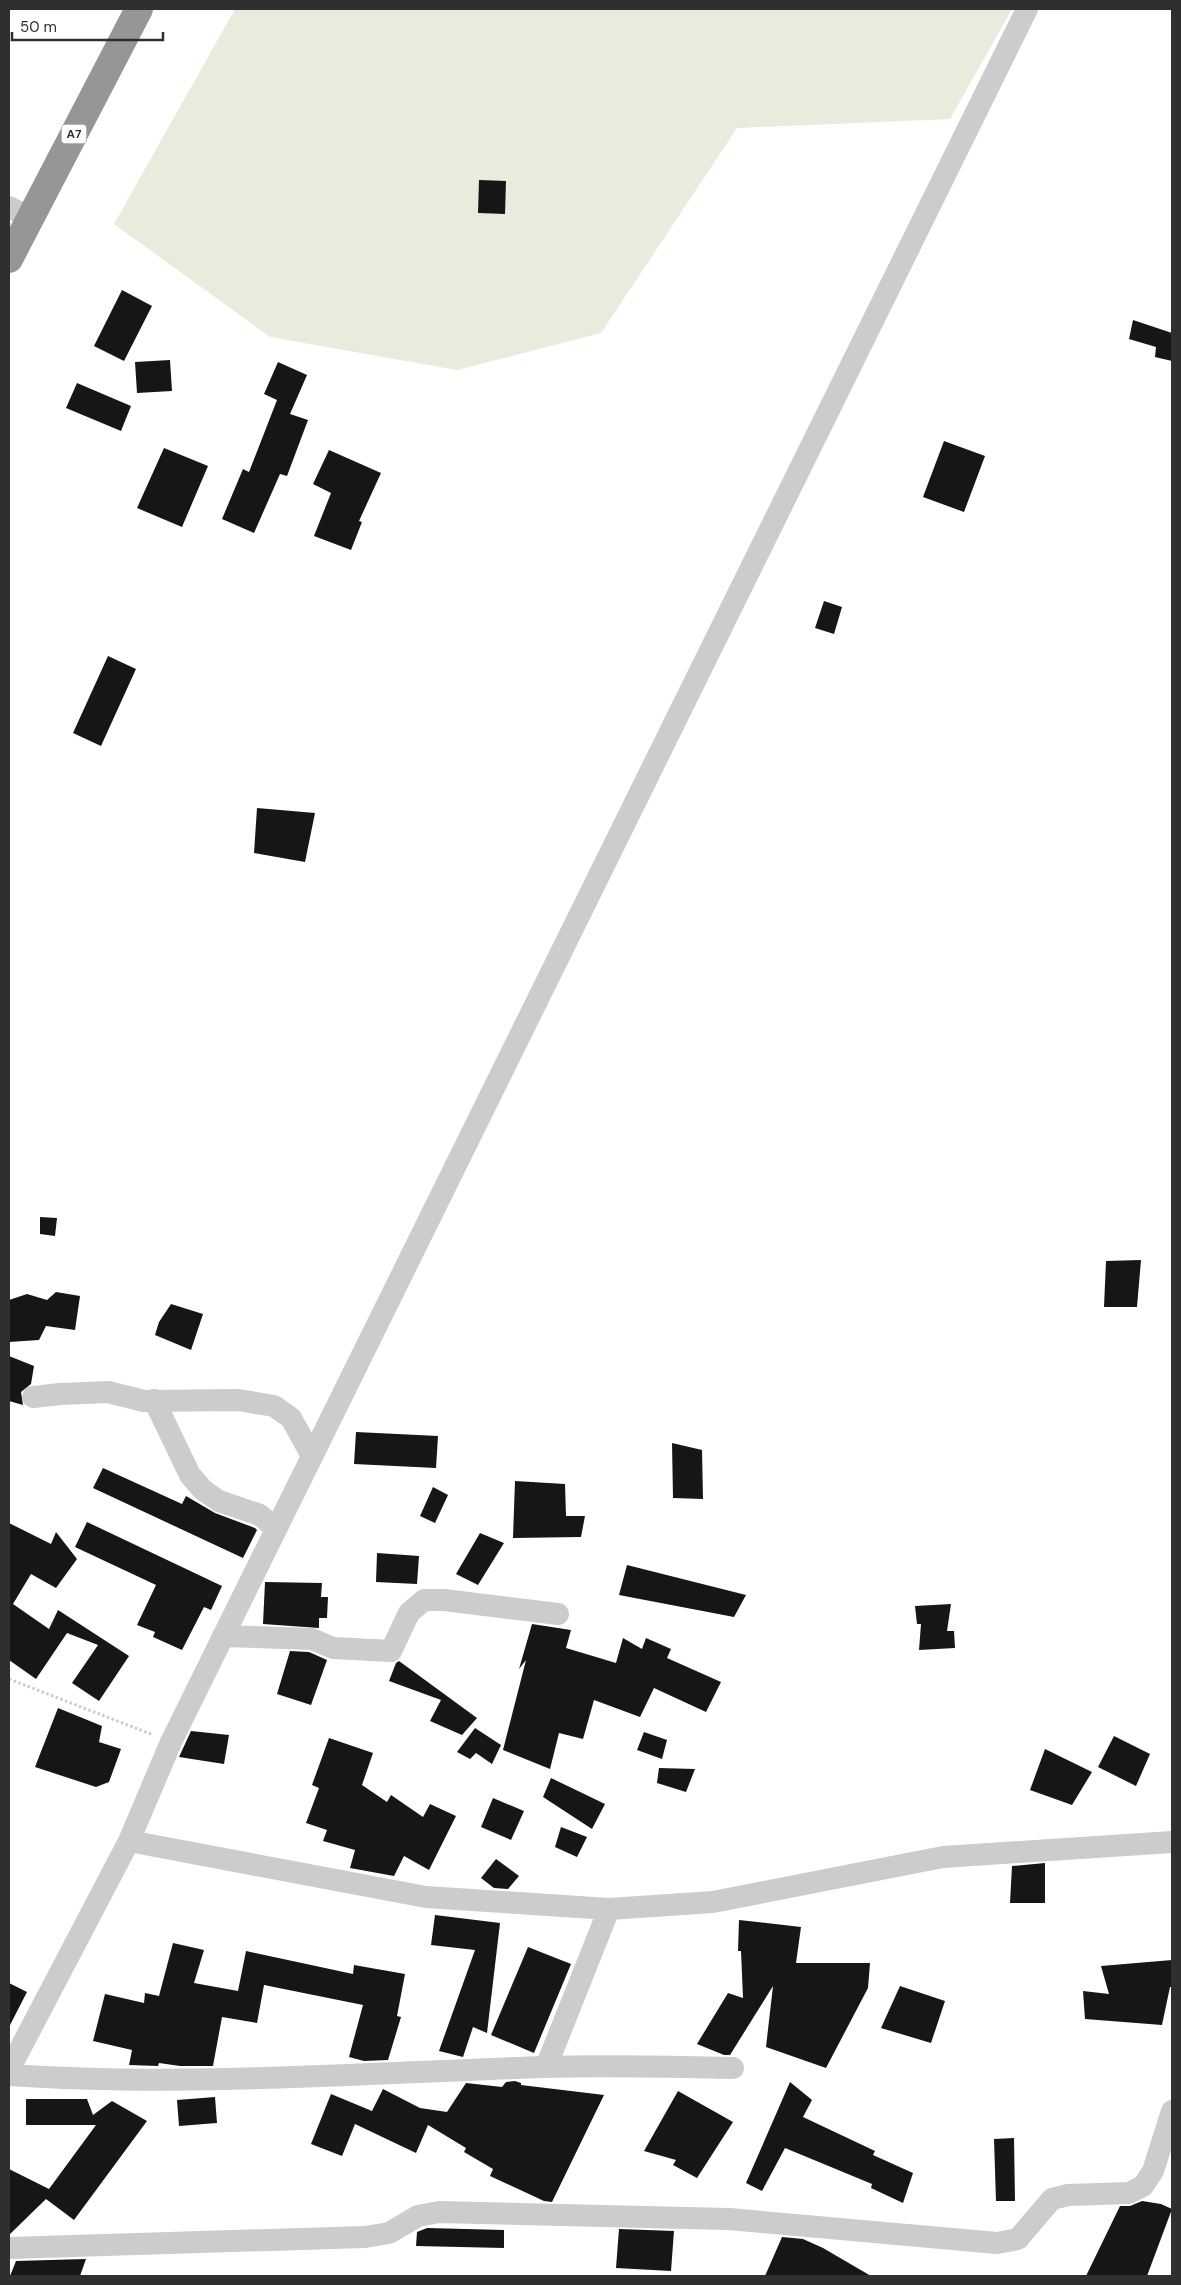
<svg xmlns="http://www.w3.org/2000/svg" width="1181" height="2285" viewBox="0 0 1181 2285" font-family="'DM Sans',sans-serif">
	<rect width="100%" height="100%" fill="#fff"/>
	<path fill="#e7ecdd" d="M235 9H1012L950 119 737 128 601 333 457 370 270 337 114 224Z"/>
	<path fill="#161616" d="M479 180 506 181 505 214 478 213Z
		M122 290 152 306 124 361 94 346Z
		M1133 320 1172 333V361L1155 357 1156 347 1129 339Z
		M170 360 172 391 137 393 135 362Z
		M278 362 307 375 290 414 308 420 287 476 280 474 254 533 222 519 243 469 249 472 277 400 264 394Z
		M77 383 131 406 121 431 66 408Z
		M944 441 985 456 964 512 923 497Z
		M164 448 208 466 182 527 137 508Z
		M329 450 381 473 359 521 362 522 351 550 314 536 331 493 313 484Z
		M824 601 842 607 834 634 815 628Z
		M108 656 136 669 101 746 73 733Z
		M257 808 315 813 305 862 254 853Z
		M40 1217 57 1218 55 1236 40 1234Z
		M1141 1260 1137 1307H1104L1106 1261Z
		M56 1292 80 1296 75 1330 46 1326 39 1340 9 1342V1300L27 1294 47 1300Z
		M171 1304 203 1314 191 1350 155 1335 159 1322Z
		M9 1356 34 1366 31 1384 21 1392 23 1405 9 1401Z
		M356 1432 438 1436 436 1468 354 1464Z
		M672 1443 702 1450 703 1499 673 1498Z
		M103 1468 182 1504 186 1496 215 1513 255 1528 257 1530 243 1558 93 1488Z
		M515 1481 565 1484 566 1516H585L581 1537 513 1538Z
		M433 1487 448 1495 435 1523 420 1516Z
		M87 1522 222 1586 211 1610 204 1607 182 1650 153 1637 155 1632 137 1625 156 1585 75 1547Z
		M9 1523 51 1544 56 1532 77 1559 56 1588 31 1574 13 1604 49 1629 58 1610 129 1656 99 1701 72 1683 98 1645 67 1633 36 1679 9 1660Z
		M480 1533 504 1543 478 1585 456 1574Z
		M377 1553 419 1556 417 1584 376 1582Z
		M627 1565 746 1595 734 1617 619 1595Z
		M265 1582 322 1583 321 1597H328L327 1618H319V1628L263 1624Z
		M951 1604 947 1631H954L955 1648 919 1650 921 1624H917L915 1606Z
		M532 1624 571 1630 566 1648 616 1663 623 1638 642 1649 646 1638 671 1649 667 1658 721 1682 706 1712 654 1688 640 1717 594 1700 583 1739 559 1733 550 1769 503 1750 526 1660 519 1669Z
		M290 1651 309 1652 327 1660 311 1705 277 1694Z
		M399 1661 477 1718 462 1735 430 1721 441 1700 389 1681 396 1663Z
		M58 1708 102 1726 99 1742 121 1749 109 1782 96 1787 35 1767Z
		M475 1728 501 1745 492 1764 476 1753 470 1759 457 1752Z
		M191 1731 229 1735 224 1764 179 1757Z
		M644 1732 667 1740 662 1759 637 1750Z
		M1114 1736 1150 1754 1136 1786 1098 1767Z
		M329 1738 373 1753 362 1785 387 1802 391 1795 423 1817 430 1804 456 1816 429 1870 404 1856 394 1876 350 1868 355 1850 323 1841 327 1830 306 1823 319 1788 312 1785Z
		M1045 1749 1092 1772 1072 1805 1030 1790Z
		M659 1768 695 1769 686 1792 657 1783Z
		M551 1778 605 1804 592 1829 543 1797Z
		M493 1798 524 1811 511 1840 481 1827Z
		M561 1827 587 1837 577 1857 555 1847Z
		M496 1859 519 1876 508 1889 494 1888 481 1878Z
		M1045 1863V1903H1010L1012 1866Z
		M435 1915 500 1923 487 2033 473 2027 463 2057 439 2051 475 1950 431 1945Z
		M739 1920 801 1927 796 1963H870L868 1988 826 2068 766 2047 773 1986 730 2055H724L697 2044 728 1993 743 1998 741 1951H738Z
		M173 1943 204 1950 194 1983 238 1991 246 1951 353 1974 354 1965 405 1974 397 2016 401 2017 388 2060 364 2061 349 2057 363 2005 264 1985 257 2023 222 2017 213 2066H180L159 2063 158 2066 129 2065 132 2050 93 2041 105 1994 144 2003 145 1993 159 1996Z
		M528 1947 571 1964 534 2053 491 2035Z
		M1172 1960V1987H1170L1162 2025 1085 2019 1083 1991 1109 1994 1101 1966Z
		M9 1983 27 1992 9 2027Z
		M900 1986 945 2001 931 2043 881 2028Z
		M515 2081 521 2083V2085L604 2095 552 2202 544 2201 490 2176 493 2169 464 2152 466 2148 428 2125 416 2153 355 2124 342 2156 311 2144 331 2094 372 2111 383 2089 420 2108 447 2112 466 2083 502 2087 506 2082Z
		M790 2082 812 2100 803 2117 875 2151 873 2155 913 2173 903 2203 871 2188 872 2184 785 2148 762 2191 746 2183Z
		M678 2091 733 2122 697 2178 673 2165 676 2160 644 2151Z
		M215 2097 217 2123 179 2126 177 2100Z
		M26 2099H87L93 2115 112 2101 147 2121 74 2220 46 2199 9 2235V2169L49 2189 96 2125H26Z
		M1014 2138 1015 2201H996L994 2139Z
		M1142 2201 1161 2204 1172 2209 1147 2276H1086L1120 2206H1130Z
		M427 2228 504 2230V2248L416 2246 417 2232Z
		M619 2229 674 2231 671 2271 616 2268Z
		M782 2237 803 2239 823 2248 871 2276H765Z
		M86 2259 80 2276H10L16 2261Z"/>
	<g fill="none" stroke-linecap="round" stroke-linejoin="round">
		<path stroke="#ccc" stroke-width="3" stroke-dasharray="2.5 2.5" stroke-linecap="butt" d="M9 1679 151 1734"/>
		<path stroke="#ccc" stroke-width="22" d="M9 207 30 218
			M33 1397 60 1394 108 1392 144 1401 238 1400 274 1406 291 1418 312 1456
			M154 1400 190 1475 203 1490 219 1501 260 1515 276 1529
			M223 1636 312 1639 333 1648 391 1651 409 1613 424 1600H444L558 1614
			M129 1841 426 1897 609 1909 713 1902 943 1857 1172 1842
			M546 2067 609 1909
			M9 2070 129 1841 171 1742 1027 9
			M9 2075C187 2087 366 2073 544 2067 607 2065 670 2067 733 2068
			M9 2248 365 2237 389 2233 418 2216 439 2212 729 2219 997 2243 1018 2239 1052 2199 1068 2195 1129 2193 1143 2186 1153 2171 1172 2111"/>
		<path stroke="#969696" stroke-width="28" d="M9 259 139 9"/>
	</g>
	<g text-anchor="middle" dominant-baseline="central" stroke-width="5" stroke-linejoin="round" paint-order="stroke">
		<rect fill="#fff" stroke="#6d6d6d" stroke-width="1" x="61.5" y="124.5" width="25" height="19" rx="4"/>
		<g font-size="12" font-weight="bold" fill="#2f2f2f">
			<text x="74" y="134">A7</text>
		</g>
	</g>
	<rect width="1181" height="2285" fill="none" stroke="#2f2f2f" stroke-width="20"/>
	<path d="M12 32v8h151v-8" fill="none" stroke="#2f2f2f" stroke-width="2.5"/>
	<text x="20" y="32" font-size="15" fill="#2f2f2f" stroke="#ffffff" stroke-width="4" paint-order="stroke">50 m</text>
</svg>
